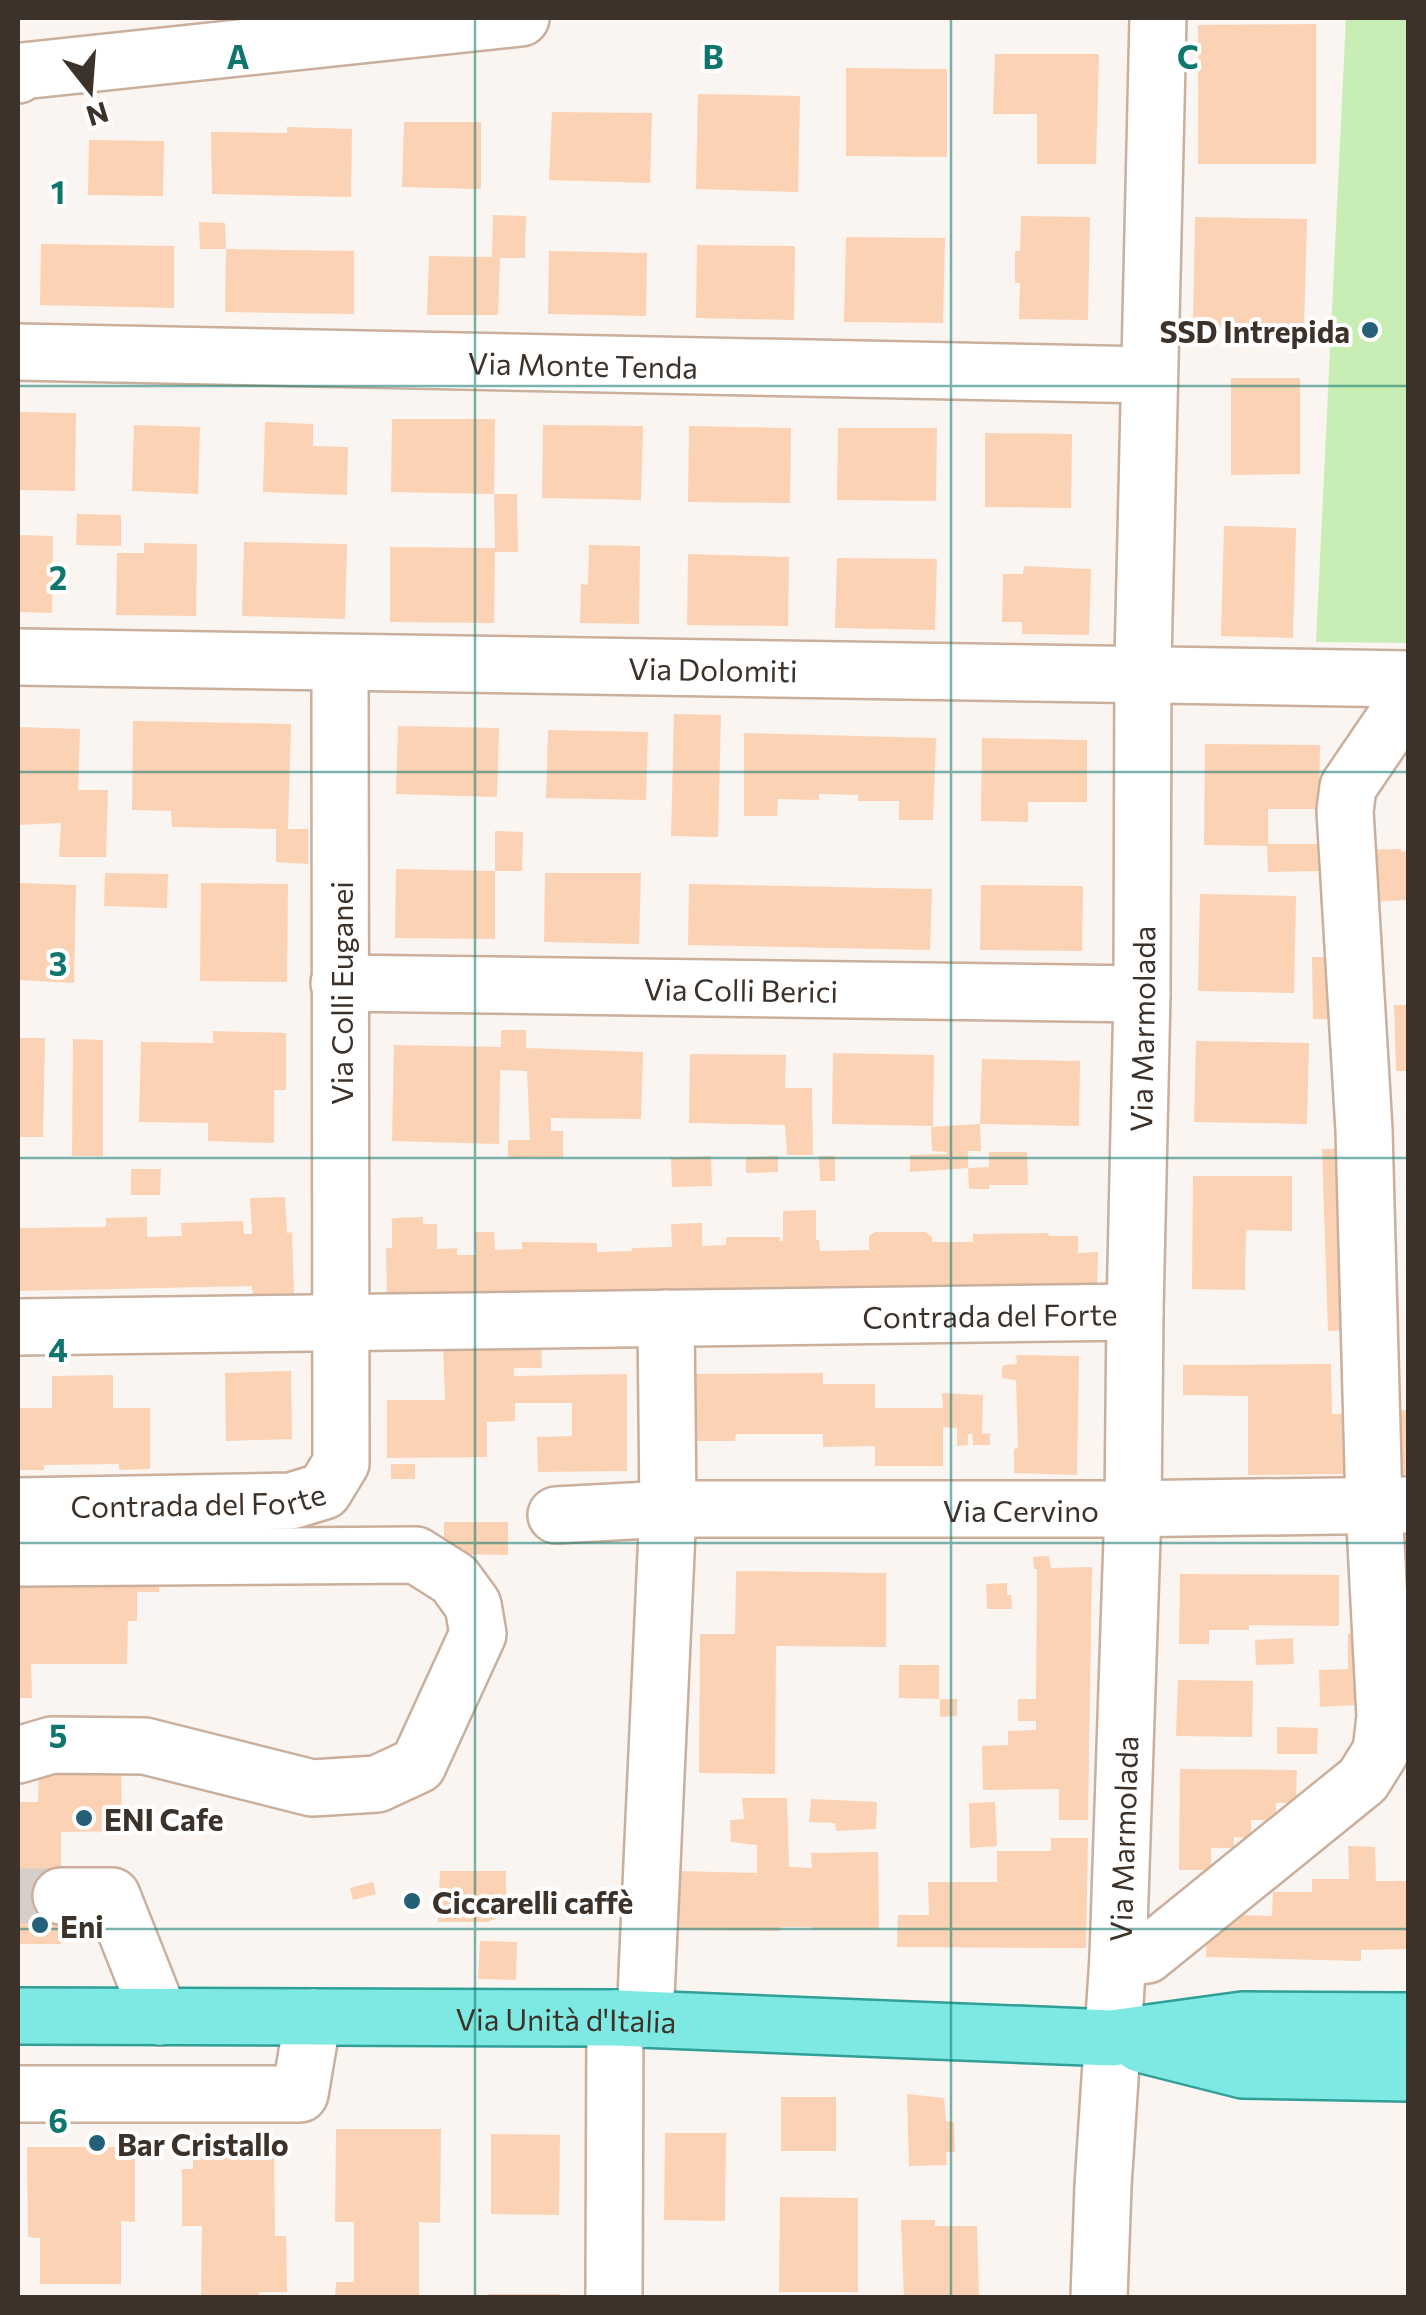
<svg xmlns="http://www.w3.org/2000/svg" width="1426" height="2315" viewBox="0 0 1426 2315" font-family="Commissioner,sans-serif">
	<rect width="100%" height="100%" fill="#fbf5f1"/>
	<path fill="#c8eeb5" d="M1346 18H1408V643L1316 642Z"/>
	<path fill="#fcd2b4" d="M1316 24V164H1198V25Z
		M995 54H1099L1096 164H1037V114H993Z
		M846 68 947 69V157L846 156Z
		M698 94 800 96 798 192 696 189Z
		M552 112 652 113 650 183 549 180Z
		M404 122H481V189L402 187Z
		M287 127 352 129 351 197 212 194 211 132 287 133Z
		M89 140 164 141 163 196 88 195Z
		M493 215 526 216 525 258H500L498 315H427L429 256 492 257Z
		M1021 216 1090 217 1088 320 1019 319 1020 283H1015V251H1020Z
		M1195 217 1307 219 1304 330 1193 327Z
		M199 222 225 223 226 249 354 251V314L225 312 226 249H200Z
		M846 237 945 238 943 323 844 322Z
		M41 244 174 246V308L40 305Z
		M697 245 795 246 794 320 696 318Z
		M549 251 647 253 646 316 548 314Z
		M1231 378H1300V474L1231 475Z
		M18 412 76 413 75 491 18 490Z
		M392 419H495L494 494 391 492Z
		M265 422 313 424V446L348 447 347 495 263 492Z
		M134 425 200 427 198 494 132 491Z
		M543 425 643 426 641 500 542 498Z
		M689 426 791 428 790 503 688 502Z
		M838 428H937L936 501 837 500Z
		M985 433 1072 434 1071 508 985 507Z
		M494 494H517L518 552H495L494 623 390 622V547L495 548Z
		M77 514 121 515V546L76 545Z
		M1224 526 1296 528 1293 638 1221 636Z
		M18 535 53 536 52 613 18 612Z
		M244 542 347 544 345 619 242 616Z
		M144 543 197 544 196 616 116 615 117 553H144Z
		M589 545 640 546 639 624 580 623 581 584 588 585Z
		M688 554 789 557 788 626 687 625Z
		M837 558 937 559 935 630 835 628Z
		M1024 566 1091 569 1089 635 1022 634V622H1002L1003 574H1023Z
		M674 714 721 715 718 837 671 836Z
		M133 721 291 724 288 829H308V864L276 862V829L172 827 171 811 132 810Z
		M398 726 499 728 497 797 396 794Z
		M18 727 80 729 78 790H108L106 857H59L61 823 18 825Z
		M548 730 648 732 646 800 546 798Z
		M744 733 936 738 933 820H899V801H858V795L819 794V800L778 799 777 816H744Z
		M982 738 1087 740V802H1028V822L981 821Z
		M1205 744 1320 745 1319 809H1268V844H1340L1342 902 1320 903V871L1268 872 1267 846 1204 845Z
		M495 831 523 832 522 871H495Z
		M1401 849V852L1408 851V900L1368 902 1354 850Z
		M396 869 495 871V939L395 938Z
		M105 873 168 874 167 908 104 906Z
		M545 873H641L639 944 544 942Z
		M18 883 76 885 74 983 18 980Z
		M201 883 288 884 287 982 200 981Z
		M689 884 932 889 930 950 688 945Z
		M981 885 1083 886 1082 951 980 950Z
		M1200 894 1296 896 1294 993 1198 991Z
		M1312 957H1344L1347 1019H1313Z
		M1394 1005H1408V1071H1396Z
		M501 1030H526V1048L643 1052 641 1119 551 1118V1131H563V1157L508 1158V1140H530L527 1071 500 1070 499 1144 392 1141 394 1045 501 1047Z
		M213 1031 286 1033V1090H274V1143L208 1141V1123L139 1122 141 1042 213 1043Z
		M18 1038H45L43 1137H18Z
		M73 1039 103 1040V1156H72Z
		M1196 1041 1309 1043 1307 1124 1194 1122Z
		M833 1053 934 1055 933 1126 832 1124Z
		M690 1054 786 1055 785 1088H812L813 1155H787L785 1125 689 1123Z
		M982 1059 1080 1061 1079 1126 980 1124Z
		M980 1124 981 1151H968V1168L989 1167V1152H1027L1028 1185H989V1189H969L968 1168 910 1172V1155L947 1154V1152L932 1151 931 1127Z
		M1356 1148 1363 1330 1328 1331 1322 1149Z
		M711 1156 712 1186 672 1187 671 1158Z
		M778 1156V1172L746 1173V1157Z
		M819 1156H835V1181H820Z
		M131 1169H161L160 1195H131Z
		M1193 1176H1292V1231L1246 1230 1245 1290 1192 1289Z
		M285 1197 287 1233 292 1232 294 1293 253 1295 252 1286 18 1291V1228L106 1227V1218L147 1217V1237L182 1236 181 1223 243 1221 244 1234H252L250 1198Z
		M816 1210V1240H819L820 1251 869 1250V1236L875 1232H925L932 1237V1242H973V1234L1048 1233 1049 1236H1078V1253L1098 1252 1097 1298 387 1306 386 1248H392V1219L394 1218 423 1217V1224H437V1249L457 1248V1255H476L474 1232H494L495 1250 522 1249V1242L597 1243V1252L632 1251V1248L672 1247 671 1224 702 1223V1246L726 1245V1237H780L779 1241H783V1211Z
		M541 1339 542 1368H514V1376L627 1374V1471L538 1472 537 1437 572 1436V1403H515V1421L487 1422V1457L387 1458V1400H445L443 1340Z
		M1016 1355 1079 1356 1077 1475 1014 1473V1449L1018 1448 1016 1380 1002 1378V1367L1004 1365 1017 1364Z
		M1331 1364 1332 1414H1353V1474L1248 1475V1396L1183 1395V1365Z
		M291 1371 292 1439 226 1441 225 1373Z
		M823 1373V1384H875V1408H943L942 1393 983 1395 982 1434 990 1433V1445H973L972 1434H968V1445L957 1446V1428L943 1427V1466H875V1446L823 1447V1434H736L735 1441H685V1374Z
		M113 1375V1408H150V1469L119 1470V1464L44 1465V1470H18V1408H52V1376Z
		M1408 1410V1474L1382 1476 1394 1411Z
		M391 1464H415V1479H391Z
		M444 1522H508V1555L444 1554Z
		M1049 1556 1051 1568 1092 1567 1088 1820H1059V1789L983 1790 982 1746 1008 1745V1731L1036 1730V1721H1018V1699H1036L1037 1569H1034L1033 1557Z
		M18 1569H159V1592H137V1621H128L127 1664H31L32 1698H18Z
		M736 1571 886 1573V1647L776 1646 775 1774 699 1773 700 1634H735Z
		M1180 1574 1339 1575V1626L1249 1625V1630H1209V1644H1179Z
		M1007 1583V1595H1011L1012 1609H987L986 1584Z
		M1368 1632 1371 1704 1320 1707 1319 1670 1348 1669V1634Z
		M1293 1638 1294 1664 1256 1665 1255 1640Z
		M899 1665H939V1699L899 1698Z
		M1178 1680 1253 1681 1252 1737 1176 1736Z
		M940 1699H957V1716L940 1717Z
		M1277 1727 1318 1728 1317 1754H1277Z
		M39 1761H121L122 1831 61 1832V1944H18V1802H38Z
		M1180 1769 1297 1770 1296 1803H1276V1820H1251V1838L1234 1837V1848H1211V1870H1179Z
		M742 1798H787L789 1867 812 1868 811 1853 878 1852 879 1929H811V1927H781L780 1931 675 1930 676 1871 757 1873V1845L731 1842 730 1820 744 1819Z
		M811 1799 877 1802 876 1829 836 1831 835 1823 809 1822Z
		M995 1802 997 1846 970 1848 969 1803Z
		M1051 1838H1088L1086 1948 897 1947 898 1915H929L928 1882H997V1851H1051Z
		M1348 1846 1375 1847 1376 1881H1408V1949L1361 1950V1961L1206 1957 1207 1926 1238 1915 1272 1916 1273 1892H1312V1879H1349Z
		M440 1871H506V1900H502L499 1917 488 1922H438Z
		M373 1882 376 1894 353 1900 350 1888Z
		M480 1941 517 1942 516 1980 478 1979Z
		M907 2094 944 2098 946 2121 954 2122 955 2152H946L947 2165 909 2166Z
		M781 2097H836V2151H781Z
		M336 2129H441L440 2223 419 2222V2298H335L336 2282H354V2222H335Z
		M665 2133H726L725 2221 664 2220Z
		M491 2134 560 2135 559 2215 491 2214Z
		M259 2146V2154H274L275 2236H286L287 2292H259V2298H201L202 2226H182V2169H193V2147Z
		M27 2147H135V2222L121 2221V2284H40V2238L28 2237Z
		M780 2197 858 2198V2292H779Z
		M901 2220H935V2226H977L979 2298H904Z
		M488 2294H561V2298H488Z"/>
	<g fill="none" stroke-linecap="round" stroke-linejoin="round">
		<path stroke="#d5cec9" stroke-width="55" stroke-dasharray="55 28" stroke-linecap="butt" d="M18 1896H61"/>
		<defs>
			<g id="minor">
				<path d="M18 75 22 71 521 18"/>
				<path id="s1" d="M18 352 1149 375"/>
				<path id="s2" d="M18 657 1408 679"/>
				<path id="s3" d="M339 983 1142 994"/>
				<path id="s4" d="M18 1327 1135 1312"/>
				<path id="s5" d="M18 1506 291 1501 324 1491 341 1463 340 663"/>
				<path id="s6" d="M556 1515 668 1509H1116L1407 1505"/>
				<path d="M18 1558 416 1555 454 1579 473 1605 478 1634 418 1765 377 1784 312 1788 145 1746 52 1745 18 1755"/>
				<path d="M61 1896H112L160 2017"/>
				<path d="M1118 1957 1147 1955 1363 1780 1381 1751 1385 1717 1374 1505 1364 1130 1345 811 1348 787 1397 715"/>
				<path d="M645 2019 668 1509 666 1318"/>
				<path d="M18 2094H300L313 2017"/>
				<path d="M614 2298 615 2018"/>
				<path id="s7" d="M1099 2298 1103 2186 1118 1957 1133 1509 1135 1312 1142 994 1143 662 1158 18"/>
			</g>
			<g id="major">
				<path id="s8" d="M18 2016 615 2018 1112 2038 1243 2020 1408 2021"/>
				<path d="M1140 2044 1243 2070 1408 2073"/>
			</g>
		</defs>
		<use href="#minor" stroke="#caaf9c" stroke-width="60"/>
		<use href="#major" stroke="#2f9f97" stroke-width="60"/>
		<use href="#minor" stroke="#fff" stroke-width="55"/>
		<use href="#major" stroke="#7ee9e3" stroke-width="55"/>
	</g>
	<path fill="none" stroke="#0f766e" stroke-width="2.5" stroke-opacity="0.55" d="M475 18V2298M951 18V2298M18 386H1408M18 772H1408M18 1158H1408M18 1543H1408M18 1929H1408"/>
	<g fill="#246078" stroke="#fff" stroke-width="4">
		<circle cx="1370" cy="330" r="10"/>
		<circle cx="84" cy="1818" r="10"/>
		<circle cx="412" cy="1901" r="10"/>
		<circle cx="40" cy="1925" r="10"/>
		<circle cx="97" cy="2143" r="10"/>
	</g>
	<g text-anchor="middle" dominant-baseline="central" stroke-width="8" stroke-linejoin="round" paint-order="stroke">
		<g font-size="30" font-weight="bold" fill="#3d322a" stroke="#fff" text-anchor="start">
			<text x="1350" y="330" text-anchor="end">SSD Intrepida</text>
			<text x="104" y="1818">ENI Cafe</text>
			<text x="432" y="1901">Ciccarelli caffè</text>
			<text x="60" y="1925">Eni</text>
			<text x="117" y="2143">Bar Cristallo</text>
		</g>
		<g font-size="30" fill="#3d322a" stroke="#fff">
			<text stroke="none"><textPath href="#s1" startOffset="565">Via Monte Tenda</textPath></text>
			<text stroke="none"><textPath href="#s2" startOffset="695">Via Dolomiti</textPath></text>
			<text stroke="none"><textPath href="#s3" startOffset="402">Via Colli Berici</textPath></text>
			<text transform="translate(340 993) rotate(-90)">Via Colli Euganei</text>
			<text stroke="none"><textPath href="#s7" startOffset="1270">Via Marmolada</textPath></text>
			<text stroke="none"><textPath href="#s4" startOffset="972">Contrada del Forte</textPath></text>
			<text stroke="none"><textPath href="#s5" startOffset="180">Contrada del Forte</textPath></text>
			<text stroke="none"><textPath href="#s6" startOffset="465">Via Cervino</textPath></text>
			<text stroke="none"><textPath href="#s7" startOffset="460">Via Marmolada</textPath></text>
			<text stroke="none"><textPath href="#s8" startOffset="548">Via Unità d'Italia</textPath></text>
		</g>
	</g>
	<g font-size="32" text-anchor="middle" font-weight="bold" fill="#0f766e" stroke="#fff" stroke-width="8" stroke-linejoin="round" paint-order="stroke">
		<text x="238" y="69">A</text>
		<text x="713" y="69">B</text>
		<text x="1188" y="69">C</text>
		<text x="58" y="204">1</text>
		<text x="58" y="590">2</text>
		<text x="58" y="976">3</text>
		<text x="58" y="1362">4</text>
		<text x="58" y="1748">5</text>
		<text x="58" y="2133">6</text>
	</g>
	<rect width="1426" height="2315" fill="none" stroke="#3d322a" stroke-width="40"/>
	<g transform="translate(90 90) rotate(163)" stroke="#ffffff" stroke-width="8" paint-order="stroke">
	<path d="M0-8L18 38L0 25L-18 38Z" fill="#3d322a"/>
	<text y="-15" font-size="28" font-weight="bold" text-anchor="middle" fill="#3d322a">N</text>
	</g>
</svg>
